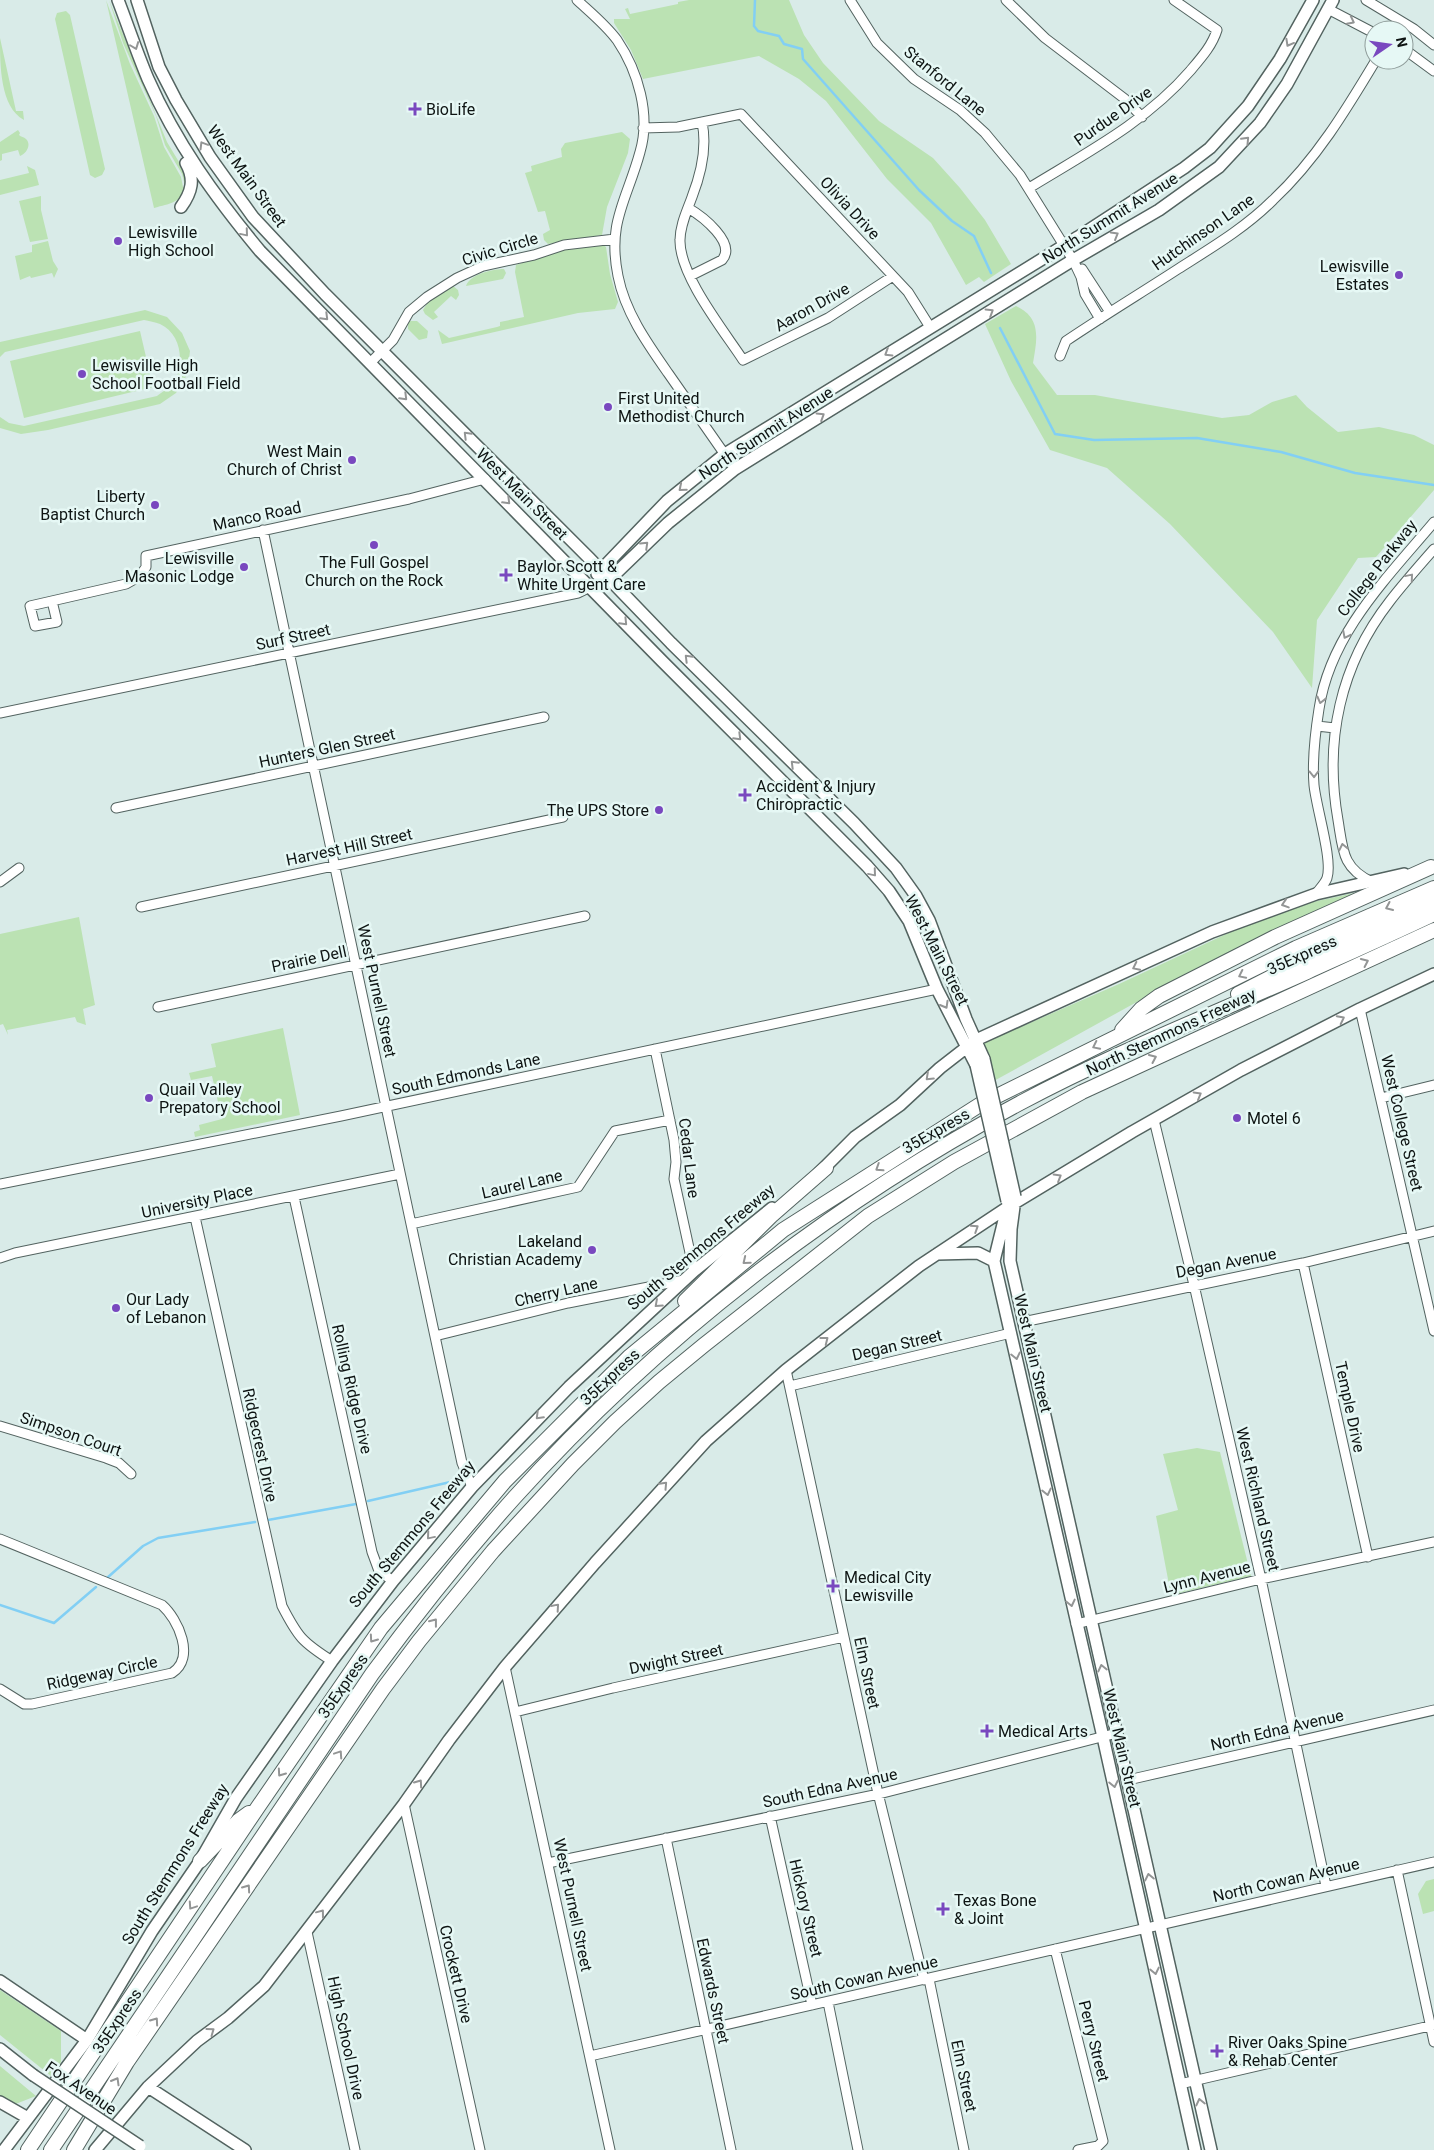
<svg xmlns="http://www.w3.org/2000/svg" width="1434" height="2150" viewBox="0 0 1434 2150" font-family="Roboto,sans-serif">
	<rect width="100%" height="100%" fill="#d9ebe8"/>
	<path fill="#bbe2b3" d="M106 0 130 64 154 116 164 147 181 177 183 187 187 189C177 204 171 203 154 208Z
		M109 0 167 142 188 177 185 186 182 174 165 145 156 116 123 43Z
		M689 0H789L804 35 823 63 879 121 933 158 960 188 985 220 1011 264 984 282 979 277 966 285 931 223 887 179 826 101 799 79 759 56 643 79 631 50 614 23V19H630L625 9 628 8 630 14 678 4V2Z
		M66 11 70 15 105 169 102 175 95 178 90 175 55 19 57 13Z
		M0 38 16 111H23L24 120C0 107 0 65 0 38Z
		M18 130 20 133 19 135C21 137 24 137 26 139 32 145 26 154 20 156L18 150 2 154V160L0 161V142Z
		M622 132 630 139 628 153 607 207 602 235 548 244 544 240 543 234 550 230 545 211 538 212 525 173 532 171 531 166 562 157 561 149 565 143Z
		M27 166 35 170 39 185 0 195V180L29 173Z
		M41 196V210L48 239 30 242 19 201Z
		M48 241 53 261 58 269 54 278 52 273 31 278 30 276 20 280 15 256 32 252V245Z
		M603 245 606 247 610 274 618 302 615 309 578 313 442 344 438 330 449 338 497 327 500 326V322L524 317 515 272 516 265 558 251Z
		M504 269 506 273 503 279 466 286C470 274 493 269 504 269Z
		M453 286 458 290 459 295 456 300 451 296 434 312 438 317 433 320 425 314 423 310 428 302Z
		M1016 306C1042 318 1037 339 1033 363L1057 395H1095L1222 418 1249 415 1272 402 1296 395 1307 407 1338 432 1379 427 1414 435 1434 445V490L1376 557 1358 558 1317 620 1312 688 1273 632 1170 524 1107 468 1050 450 1011 381 985 324Z
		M145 310 167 317 182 333 190 351 187 375 176 393 160 404 48 430 21 434 0 428V417L9 423 24 426 157 396C162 392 169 388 173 383 185 365 182 334 160 324 155 322 149 321 144 320L5 352 0 357V342Z
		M410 321H417L428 331 427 338 419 340 408 329V324Z
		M140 331 153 387 24 418 10 361Z
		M1359 892 1211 961 992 1082 970 1049 1119 984 1237 929 1294 906Z
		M79 917 95 1005 83 1009 86 1025 77 1022 75 1017 7 1030 8 1035 3 1024 0 1025V934Z
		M283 1028 300 1115 195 1137 194 1132 200 1130 199 1125 222 1119 212 1076 191 1080 189 1073 216 1067 211 1044Z
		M1197 1448 1220 1452 1251 1576 1171 1595 1156 1516 1178 1510 1163 1454Z
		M1434 1879V1911L1423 1914 1418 1894 1426 1881Z
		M0 1990 61 2031V2062L51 2076 0 2035Z
		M0 2066 36 2096 13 2105 0 2099Z"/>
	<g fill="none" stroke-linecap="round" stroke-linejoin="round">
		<path stroke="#82cff4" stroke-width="2.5" d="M755 0 754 26 758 31 779 36 784 44 802 49 803 59 919 190 952 221 974 236 991 273
			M1000 328 1055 434 1094 440 1197 438 1281 452 1355 473 1434 485
			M368 1501 459 1480
			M268 1520 356 1504
			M107 1578 143 1546 158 1538 255 1522
			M0 1605 54 1623 96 1587"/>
		<defs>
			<path id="minor" d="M577 0C590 12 606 25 617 40 638 71 651 115 640 152 627 200 607 222 618 276 625 312 647 343 668 373 690 405 713 437 735 469
				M850 0 877 43 914 79 960 110 985 133 1020 175 1073 260 1081 277 1085 294 1100 319
				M1006 0 1045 38 1125 99 1142 117
				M1366 0 1414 29 1434 45
				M1328 9 1374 33
				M1404 49 1434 71
				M702 122C707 146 701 174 692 197 687 211 680 225 680 240 679 275 724 331 743 360L828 318 893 276
				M643 128 678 127 741 114 908 292 930 327
				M1029 188C1086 153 1146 122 1190 71 1201 58 1212 46 1217 30L1174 0
				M688 208C702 216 737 243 722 260L690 276
				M1082 269 1110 312
				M1060 356 1066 341C1103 316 1141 293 1178 269 1211 248 1245 228 1273 200 1316 160 1346 110 1376 60
				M370 363 393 340 409 312 427 297 457 278 483 266 534 255 564 245 615 239
				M263 530 462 1463 472 1487
				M52 601 57 622 35 626 30 606 126 584 140 576 146 567V556L409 499 485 479
				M0 713 578 593 590 587
				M1317 726 1335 728
				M116 808 544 717
				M0 882 19 868
				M1372 882C1342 868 1343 850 1338 820 1324 741 1340 665 1390 601 1404 583 1419 566 1434 549
				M1316 894C1319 889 1325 884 1327 878 1333 860 1316 807 1314 785 1312 760 1315 734 1319 709 1330 634 1387 578 1434 522
				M141 907 563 817
				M158 1007 585 916
				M1360 1009 1434 1331
				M655 1049 674 1140 676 1162 674 1179 694 1271
				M1381 1098 1434 1085
				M1154 1120 1194 1285 1261 1579 1326 1886
				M0 1184 341 1116 937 989
				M294 1197 372 1552 379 1571 393 1581
				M195 1217 282 1606C298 1637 302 1642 332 1661
				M411 1224 578 1187 615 1131 670 1120
				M0 1258 15 1253 400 1174
				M1303 1263 1368 1557
				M1023 1322 1303 1263 1434 1231
				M435 1336 568 1303 684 1280
				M786 1370 877 1789 924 1980
				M790 1386 1011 1333
				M0 1426 106 1458 119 1463 131 1474
				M0 1539 162 1605C178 1619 196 1658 172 1673L32 1704H24L0 1689
				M1076 1624 1261 1579 1434 1542
				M505 1667 610 2150
				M515 1712 613 1688 844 1637
				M1128 1780 1434 1710
				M404 1804 480 2150
				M770 1816 812 2005
				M666 1838 731 2150
				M548 1863 879 1794 1117 1733
				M1397 1870 1434 2042
				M307 1932 355 2150
				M1055 1949 1103 2141 1098 2146 1078 2150
				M929 1979 964 2150
				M828 2002 858 2150
				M590 2056 1434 1862
				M1180 2084 1434 2025"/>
			<path id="major" d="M118 0C128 26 137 53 148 79 176 143 216 198 260 251L662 661 867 866 889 891 909 921 937 989 976 1065
				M137 0 159 67 176 100 210 157 253 217 325 294 589 558 671 643 854 823 896 868 916 896 929 920 966 1019 984 1059
				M181 207C192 192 195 179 186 163
				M597 574 667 501 725 454 1078 237 1184 168 1210 148 1248 106 1280 59 1313 0
				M590 587 610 579 668 523 735 469 1073 260 1159 210 1219 167 1260 123 1287 84 1333 0
				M819 1173 855 1137 900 1105 940 1068 976 1040 1212 932 1316 894 1404 874
				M1015 1199 1011 1229 1010 1261 1211 2150
				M1006 1212 994 1261 1103 1737 1195 2150
				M937 1254 978 1253 994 1261
				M0 1981 87 2040
				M0 2049 33 2075
				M148 2087 245 2150
				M0 2102 28 2118
				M4 2150 87 2040 152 1931 200 1861 236 1798 332 1661 393 1581 472 1487 569 1387 694 1271 772 1208
				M95 2150 148 2087 197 2041 228 2018 264 1986 404 1804 449 1740 505 1667 595 1563 706 1441 786 1370 919 1266 1008 1207 1132 1132 1241 1070 1360 1009 1434 974"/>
			<path id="highway" d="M1238 994 1306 959 1380 924 1434 902
				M1122 1030 1141 1009 1159 996 1275 937 1431 867
				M685 1301 771 1216 826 1168
				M200 1861 238 1821 249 1813
				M28 2150 258 1807 381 1628 505 1481 629 1357 783 1230 981 1104 1296 948 1434 888
				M51 2150 372 1674C417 1613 464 1554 514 1498 658 1338 832 1203 1022 1102 1114 1053 1211 1015 1307 972 1349 953 1392 934 1434 914
				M74 2150 127 2062 383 1689 419 1641 493 1551 573 1464 615 1422 659 1382 704 1345 868 1216 954 1162 1082 1092 1434 930"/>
		</defs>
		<use href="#minor" stroke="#536360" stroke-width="11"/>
		<use href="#major" stroke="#536360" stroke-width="14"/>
		<use href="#highway" stroke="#536360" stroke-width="16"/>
		<use href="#minor" stroke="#fff" stroke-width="9"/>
		<use href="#major" stroke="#fff" stroke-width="11"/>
		<use href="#highway" stroke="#fff" stroke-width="14"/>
		<defs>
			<path id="major-bridge" d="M984 1059 1015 1197
				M976 1065 1007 1201
				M33 2075 140 2146"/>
		</defs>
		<use href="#major-bridge" stroke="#536360" stroke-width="14" stroke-linecap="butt"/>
		<use href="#major-bridge" stroke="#fff" stroke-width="11"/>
	</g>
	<defs><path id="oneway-chevron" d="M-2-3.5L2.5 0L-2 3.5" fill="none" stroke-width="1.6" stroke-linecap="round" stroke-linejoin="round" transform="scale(1.25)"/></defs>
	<g stroke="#939595">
		<use href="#oneway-chevron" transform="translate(1351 21) rotate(27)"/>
		<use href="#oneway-chevron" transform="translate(1289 43) rotate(119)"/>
		<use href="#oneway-chevron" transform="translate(135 46) rotate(69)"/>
		<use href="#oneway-chevron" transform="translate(1246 140) rotate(-47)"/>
		<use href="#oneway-chevron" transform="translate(203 145) rotate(-121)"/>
		<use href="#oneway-chevron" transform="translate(245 233) rotate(50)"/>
		<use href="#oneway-chevron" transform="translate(1115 235) rotate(-30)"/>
		<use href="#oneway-chevron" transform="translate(990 312) rotate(-32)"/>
		<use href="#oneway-chevron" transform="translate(325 317) rotate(45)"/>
		<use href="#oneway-chevron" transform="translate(888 353) rotate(148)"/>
		<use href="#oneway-chevron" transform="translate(404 397) rotate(45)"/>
		<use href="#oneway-chevron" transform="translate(821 416) rotate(-32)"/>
		<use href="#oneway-chevron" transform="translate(467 435) rotate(-135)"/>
		<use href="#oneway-chevron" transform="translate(682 488) rotate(140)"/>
		<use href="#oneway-chevron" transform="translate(507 501) rotate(45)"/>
		<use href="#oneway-chevron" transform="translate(645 545) rotate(-44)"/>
		<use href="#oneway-chevron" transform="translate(1410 577) rotate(-50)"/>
		<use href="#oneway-chevron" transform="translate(624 622) rotate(46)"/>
		<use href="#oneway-chevron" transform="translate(1346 635) rotate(117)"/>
		<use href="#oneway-chevron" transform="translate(688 658) rotate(-135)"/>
		<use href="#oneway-chevron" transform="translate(1321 700) rotate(104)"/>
		<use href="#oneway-chevron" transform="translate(738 737) rotate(45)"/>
		<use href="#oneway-chevron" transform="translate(794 764) rotate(-135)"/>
		<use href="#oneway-chevron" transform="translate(1314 774) rotate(89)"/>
		<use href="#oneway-chevron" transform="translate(1343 847) rotate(-102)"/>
		<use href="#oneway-chevron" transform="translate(873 873) rotate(50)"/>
		<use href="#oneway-chevron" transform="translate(1285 904) rotate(162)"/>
		<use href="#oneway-chevron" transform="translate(1389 907) rotate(156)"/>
		<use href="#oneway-chevron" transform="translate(1365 962) rotate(-25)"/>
		<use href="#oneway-chevron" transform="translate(1136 967) rotate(154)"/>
		<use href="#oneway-chevron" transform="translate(1242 975) rotate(154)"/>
		<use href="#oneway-chevron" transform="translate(945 1005) rotate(60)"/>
		<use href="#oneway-chevron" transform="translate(1341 1019) rotate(-27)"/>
		<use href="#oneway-chevron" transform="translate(1096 1046) rotate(154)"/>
		<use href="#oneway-chevron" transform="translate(1153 1058) rotate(-24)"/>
		<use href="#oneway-chevron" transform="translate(929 1077) rotate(137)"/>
		<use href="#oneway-chevron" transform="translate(1198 1095) rotate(-30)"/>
		<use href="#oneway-chevron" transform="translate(879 1168) rotate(147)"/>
		<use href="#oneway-chevron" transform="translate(1058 1177) rotate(-31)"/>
		<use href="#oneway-chevron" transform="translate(975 1228) rotate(-33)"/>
		<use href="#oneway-chevron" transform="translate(746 1261) rotate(141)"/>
		<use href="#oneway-chevron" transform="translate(658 1304) rotate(138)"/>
		<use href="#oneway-chevron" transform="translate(825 1340) rotate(-38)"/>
		<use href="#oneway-chevron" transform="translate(1016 1356) rotate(77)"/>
		<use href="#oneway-chevron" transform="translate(539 1416) rotate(135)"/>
		<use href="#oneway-chevron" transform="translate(664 1485) rotate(-47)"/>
		<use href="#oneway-chevron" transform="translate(1047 1492) rotate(77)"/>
		<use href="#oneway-chevron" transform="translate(430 1536) rotate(130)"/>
		<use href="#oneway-chevron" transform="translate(1071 1603) rotate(77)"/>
		<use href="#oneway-chevron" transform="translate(556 1607) rotate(-49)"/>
		<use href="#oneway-chevron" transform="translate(434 1622) rotate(-52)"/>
		<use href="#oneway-chevron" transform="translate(373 1639) rotate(125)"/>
		<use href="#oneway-chevron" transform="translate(1102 1668) rotate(-103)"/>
		<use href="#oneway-chevron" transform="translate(339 1754) rotate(-56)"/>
		<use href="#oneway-chevron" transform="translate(281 1773) rotate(125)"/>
		<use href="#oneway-chevron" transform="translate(419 1783) rotate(-55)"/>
		<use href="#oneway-chevron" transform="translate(1114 1784) rotate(78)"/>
		<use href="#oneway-chevron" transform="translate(1149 1877) rotate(-102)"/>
		<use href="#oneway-chevron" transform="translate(247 1888) rotate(-55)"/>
		<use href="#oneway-chevron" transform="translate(192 1906) rotate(124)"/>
		<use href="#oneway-chevron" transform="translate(321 1913) rotate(-53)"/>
		<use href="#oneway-chevron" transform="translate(1155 1971) rotate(78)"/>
		<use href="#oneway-chevron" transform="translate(155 2021) rotate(-55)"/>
		<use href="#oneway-chevron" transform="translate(211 2031) rotate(-36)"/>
		<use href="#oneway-chevron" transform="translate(116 2081) rotate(-60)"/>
		<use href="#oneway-chevron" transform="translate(1200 2102) rotate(-103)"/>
	</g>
	<g fill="#7948bf" stroke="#e6f8f5" stroke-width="2">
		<path d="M412.5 101.5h5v5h5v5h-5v5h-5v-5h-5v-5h5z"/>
		<circle cx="118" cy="241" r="5"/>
		<circle cx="1399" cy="275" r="5"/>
		<circle cx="82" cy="374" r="5"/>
		<circle cx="608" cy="407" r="5"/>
		<circle cx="352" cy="460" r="5"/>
		<circle cx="155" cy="505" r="5"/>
		<circle cx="374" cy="545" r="5"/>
		<circle cx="244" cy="567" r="5"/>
		<path d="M503.5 567.5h5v5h5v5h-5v5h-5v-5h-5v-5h5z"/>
		<path d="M742.5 787.5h5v5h5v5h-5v5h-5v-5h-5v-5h5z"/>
		<circle cx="659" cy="810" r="5"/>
		<circle cx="149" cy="1098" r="5"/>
		<circle cx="1237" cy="1118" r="5"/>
		<circle cx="592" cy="1250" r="5"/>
		<circle cx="116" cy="1308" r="5"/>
		<path d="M830.5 1578.5h5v5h5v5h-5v5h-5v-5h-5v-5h5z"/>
		<path d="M984.5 1723.5h5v5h5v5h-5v5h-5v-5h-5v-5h5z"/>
		<path d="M940.5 1901.5h5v5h5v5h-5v5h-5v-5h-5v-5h5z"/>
		<path d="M1214.5 2043.5h5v5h5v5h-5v5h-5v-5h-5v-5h5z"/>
	</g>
	<g text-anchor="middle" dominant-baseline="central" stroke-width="5" stroke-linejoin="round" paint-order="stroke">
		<g font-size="16" fill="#0e1413" stroke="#e6f8f5">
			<text transform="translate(945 81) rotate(39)">Stanford Lane</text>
			<text transform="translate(1113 116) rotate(-35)">Purdue Drive</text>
			<text transform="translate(247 176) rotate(54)">West Main Street</text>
			<text transform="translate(850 208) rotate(47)">Olivia Drive</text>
			<text transform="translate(1110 218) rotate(-32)">North Summit Avenue</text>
			<text transform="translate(1203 232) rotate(-35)">Hutchinson Lane</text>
			<text transform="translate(500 249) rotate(-17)">Civic Circle</text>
			<text transform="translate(812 307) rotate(-29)">Aaron Drive</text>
			<text transform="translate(766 433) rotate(-33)">North Summit Avenue</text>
			<text transform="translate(522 494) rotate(45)">West Main Street</text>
			<text transform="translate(257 516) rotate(-12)">Manco Road</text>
			<text transform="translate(1377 568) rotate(-52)">College Parkway</text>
			<text transform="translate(293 637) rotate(-12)">Surf Street</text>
			<text transform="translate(327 748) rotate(-12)">Hunters Glen Street</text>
			<text transform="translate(349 847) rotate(-12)">Harvest Hill Street</text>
			<text transform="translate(937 950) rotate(63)">West Main Street</text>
			<text transform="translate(1302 955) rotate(-24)">35Express</text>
			<text transform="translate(309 959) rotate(-12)">Prairie Dell</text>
			<text transform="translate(377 991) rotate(78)">West Purnell Street</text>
			<text transform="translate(1171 1032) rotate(-25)">North Stemmons Freeway</text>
			<text transform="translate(466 1074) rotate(-12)">South Edmonds Lane</text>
			<text transform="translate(1402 1123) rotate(77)">West College Street</text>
			<text transform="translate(936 1131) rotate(-30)">35Express</text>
			<text transform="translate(689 1158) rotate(83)">Cedar Lane</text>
			<text transform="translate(522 1184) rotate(-13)">Laurel Lane</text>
			<text transform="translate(197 1201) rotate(-12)">University Place</text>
			<text transform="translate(701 1247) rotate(-40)">South Stemmons Freeway</text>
			<text transform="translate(1226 1263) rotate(-11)">Degan Avenue</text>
			<text transform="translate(556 1292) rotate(-13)">Cherry Lane</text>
			<text transform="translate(897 1345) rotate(-13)">Degan Street</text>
			<text transform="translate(1033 1353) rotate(77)">West Main Street</text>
			<text transform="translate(610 1377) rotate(-43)">35Express</text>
			<text transform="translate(352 1389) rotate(77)">Rolling Ridge Drive</text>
			<text transform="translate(1350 1407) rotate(78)">Temple Drive</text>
			<text transform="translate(71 1434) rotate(19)">Simpson Court</text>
			<text transform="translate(260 1445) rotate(78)">Ridgecrest Drive</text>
			<text transform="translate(1258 1499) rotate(77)">West Richland Street</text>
			<text transform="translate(412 1534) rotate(-50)">South Stemmons Freeway</text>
			<text transform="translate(1207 1577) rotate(-14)">Lynn Avenue</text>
			<text transform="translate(676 1659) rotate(-12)">Dwight Street</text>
			<text transform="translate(102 1673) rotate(-12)">Ridgeway Circle</text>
			<text transform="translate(867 1673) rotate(78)">Elm Street</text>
			<text transform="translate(343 1686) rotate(-55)">35Express</text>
			<text transform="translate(1277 1730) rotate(-13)">North Edna Avenue</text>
			<text transform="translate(1122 1748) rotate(77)">West Main Street</text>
			<text transform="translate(830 1788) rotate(-12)">South Edna Avenue</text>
			<text transform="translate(175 1864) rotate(-58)">South Stemmons Freeway</text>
			<text transform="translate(1286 1880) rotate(-13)">North Cowan Avenue</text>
			<text transform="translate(573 1905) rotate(78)">West Purnell Street</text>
			<text transform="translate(806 1908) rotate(77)">Hickory Street</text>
			<text transform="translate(456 1974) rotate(77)">Crockett Drive</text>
			<text transform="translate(864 1978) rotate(-13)">South Cowan Avenue</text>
			<text transform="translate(713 1991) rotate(78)">Edwards Street</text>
			<text transform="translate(117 2021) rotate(-56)">35Express</text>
			<text transform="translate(346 2038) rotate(78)">High School Drive</text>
			<text transform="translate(1094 2041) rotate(76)">Perry Street</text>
			<text transform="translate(964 2076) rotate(78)">Elm Street</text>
			<text transform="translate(81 2088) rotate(34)">Fox Avenue</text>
		</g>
		<g font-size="16" fill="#0e1413" stroke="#e6f8f5" text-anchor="start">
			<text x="426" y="109">BioLife</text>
			<text x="128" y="232">Lewisville<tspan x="128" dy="18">High School</tspan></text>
			<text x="1389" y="266" text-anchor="end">Lewisville<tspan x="1389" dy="18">Estates</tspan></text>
			<text x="92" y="365">Lewisville High<tspan x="92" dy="18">School Football Field</tspan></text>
			<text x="618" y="398">First United<tspan x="618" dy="18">Methodist Church</tspan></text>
			<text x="342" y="451" text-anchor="end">West Main<tspan x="342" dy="18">Church of Christ</tspan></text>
			<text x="145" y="496" text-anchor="end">Liberty<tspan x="145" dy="18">Baptist Church</tspan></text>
			<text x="234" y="558" text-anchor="end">Lewisville<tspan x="234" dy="18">Masonic Lodge</tspan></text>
			<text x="374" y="562" text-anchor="middle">The Full Gospel<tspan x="374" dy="18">Church on the Rock</tspan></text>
			<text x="517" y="566">Baylor Scott &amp;<tspan x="517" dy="18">White Urgent Care</tspan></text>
			<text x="756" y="786">Accident &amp; Injury<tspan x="756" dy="18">Chiropractic</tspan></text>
			<text x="649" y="810" text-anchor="end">The UPS Store</text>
			<text x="159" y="1089">Quail Valley<tspan x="159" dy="18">Prepatory School</tspan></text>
			<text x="1247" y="1118">Motel 6</text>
			<text x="582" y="1241" text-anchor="end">Lakeland<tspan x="582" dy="18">Christian Academy</tspan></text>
			<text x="126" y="1299">Our Lady<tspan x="126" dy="18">of Lebanon</tspan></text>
			<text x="844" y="1577">Medical City<tspan x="844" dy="18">Lewisville</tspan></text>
			<text x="998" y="1731">Medical Arts</text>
			<text x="954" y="1900">Texas Bone<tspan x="954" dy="18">&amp; Joint</tspan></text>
			<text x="1228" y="2042">River Oaks Spine<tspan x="1228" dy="18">&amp; Rehab Center</tspan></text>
		</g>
	</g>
	<g transform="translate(1389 45) rotate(77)"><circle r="24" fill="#e6f8f5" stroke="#909d9b"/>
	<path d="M0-4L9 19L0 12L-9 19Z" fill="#7948bf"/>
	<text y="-8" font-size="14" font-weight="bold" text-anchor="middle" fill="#0e1413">N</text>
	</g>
</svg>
